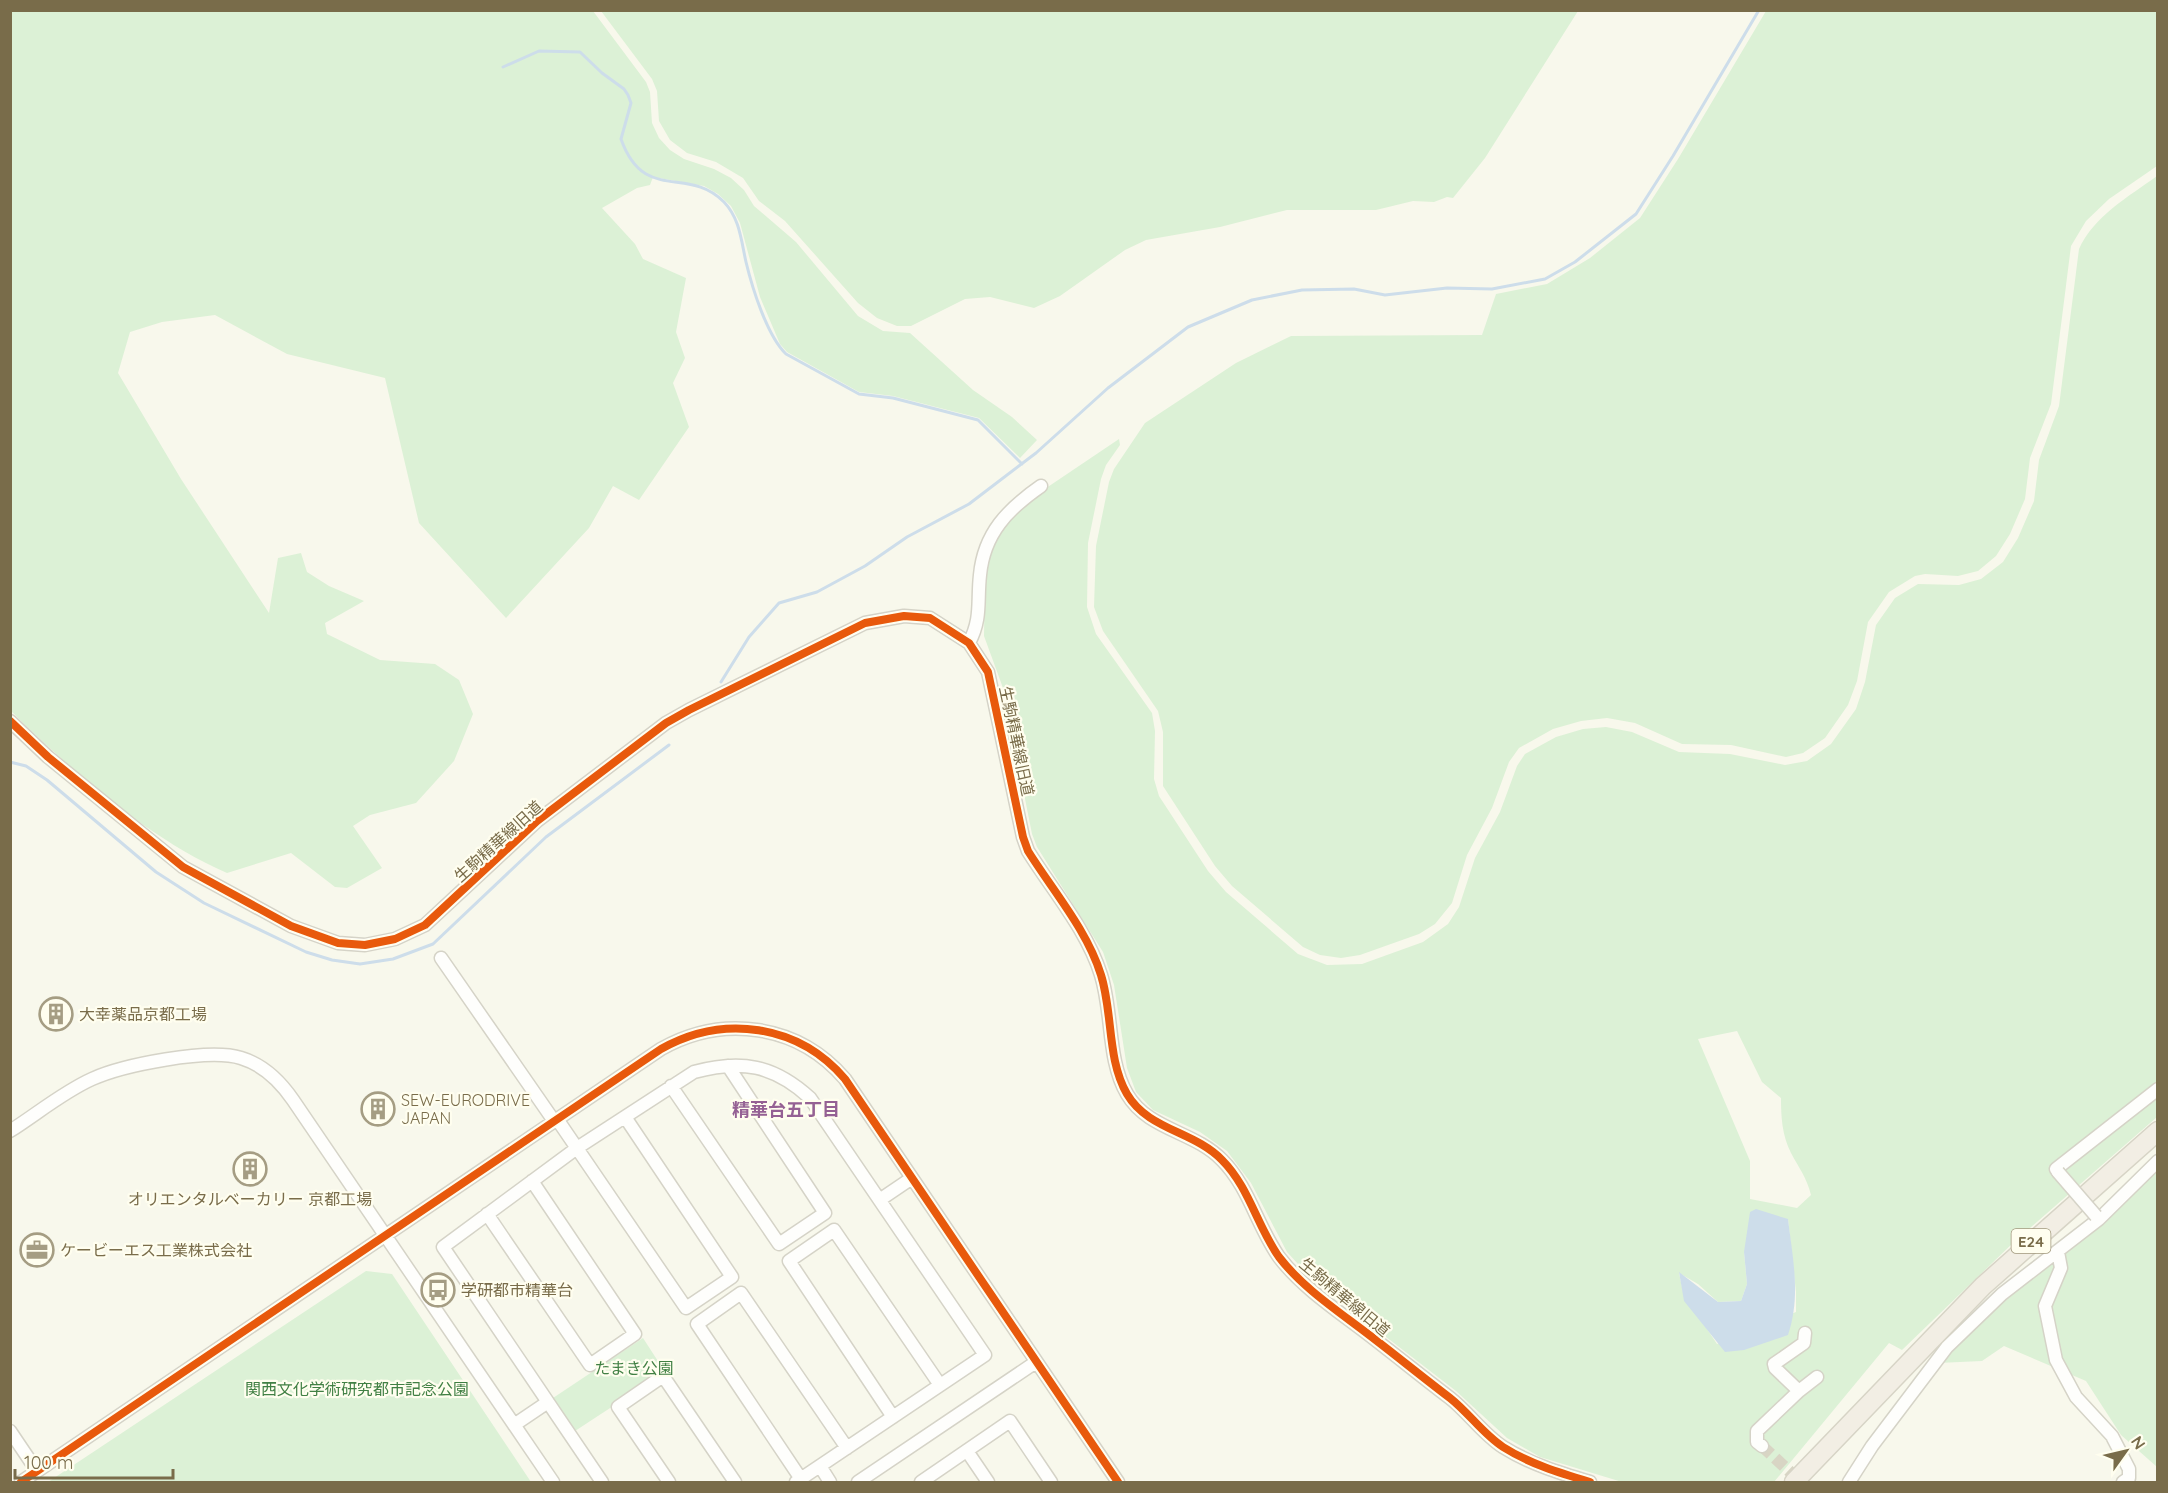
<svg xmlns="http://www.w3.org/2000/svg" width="2168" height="1493" viewBox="0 0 2168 1493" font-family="Quicksand,'Noto Sans JP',sans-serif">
	<rect width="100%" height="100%" fill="#f8f8ec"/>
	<path fill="#dcf1d6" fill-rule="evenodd" d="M10 11H593L646 82 650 92 652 123 659 138 670 150 684 159 714 169 731 178 744 190 754 206 796 242 858 316 883 331 910 333 973 390 1012 417 1037 440 1020 458 979 418 893 396 859 392 787 352 780 344 760 297 740 223 731 206 718 194 704 186 653 177 650 185 637 188 602 208 635 244 643 259 686 278 676 332 685 358 673 383 689 427 639 500 613 486 589 528 506 618 419 523 385 378 287 354 215 315 162 322 130 332 118 373 181 479 269 613 278 558 301 553 307 572 329 586 364 601 325 623 327 634 380 660 435 664 459 680 473 714 454 761 416 803 370 815 353 826 382 868 347 888 335 887 291 853 227 873C147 838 72 771 11 711Z
		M601 11H1578L1485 158 1453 198 1447 197 1434 202 1413 201 1376 210H1287L1220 227 1146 240 1125 250 1060 296 1034 308 990 297 965 299 911 326H897L877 318 858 303 785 221 759 201 743 178 716 162 687 153 670 140 659 121 657 91 652 79Z
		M1766 11H2157V166L2109 199 2086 221 2071 246 2051 404 2030 458 2025 499 2010 534 1996 556 1978 571 1958 576 1925 574 1915 576 1889 592 1868 622 1857 681 1848 705 1825 738 1803 753 1786 757 1731 745 1682 744 1635 723 1607 718 1581 721 1553 729 1519 748 1509 762 1492 808 1467 855 1452 903 1435 924 1419 934 1360 955 1341 958 1320 955 1303 947 1232 886 1215 866 1163 786V732L1158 711 1103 631 1094 607 1096 546 1109 482 1114 469 1145 423 1236 363 1291 336 1482 335 1496 294 1547 284 1590 258 1640 218 1678 159Z
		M2157 176V1117L2015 1241 1902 1350 1889 1343 1774 1482H1622L1540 1457 1507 1438 1456 1391 1346 1306 1298 1264 1287 1252 1251 1183 1227 1151 1200 1132 1153 1110 1136 1092 1127 1068 1114 985 1103 952 1037 847 1032 834 1003 688 984 636 985 571 999 531 1021 505 1119 439 1120 445 1106 465 1101 479 1088 543 1087 607 1096 634 1152 713 1155 731 1154 779 1159 796 1208 871 1226 892 1298 954 1327 965 1362 964 1423 942 1448 924 1459 907 1475 858 1500 812 1517 766 1525 754 1556 737 1583 729 1606 727 1632 732 1679 752 1730 754 1785 765 1807 761 1831 744 1856 709 1865 682 1876 625 1895 598 1918 584 1959 585 1981 579 2003 562 2018 538 2034 501 2039 460 2059 406 2079 249C2094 216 2128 197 2157 176ZM1737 1031 1762 1082 1781 1098C1781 1117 1782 1135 1791 1153 1799 1168 1807 1178 1811 1195L1797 1208 1750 1199V1161L1698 1039ZM1788 1219 1796 1292V1312L1717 1344 1701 1320 1685 1301 1679 1273 1698 1284 1718 1302 1741 1301 1747 1284 1744 1252Z
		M2157 1167V1467L2121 1435 2086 1381 2004 1346 1982 1361 1938 1363 2005 1298Z
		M366 1271 392 1274 531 1482H48Z
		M643 1338 665 1372 572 1433 550 1400Z"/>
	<path fill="#cdddea" d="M1756 1209 1788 1219C1793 1260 1801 1296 1788 1335L1744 1350 1725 1352 1684 1301 1679 1272 1718 1302 1741 1301 1747 1284 1744 1252 1750 1212Z"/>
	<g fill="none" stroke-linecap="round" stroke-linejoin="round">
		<path stroke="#cdddea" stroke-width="3" d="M503 67 539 51 580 52 602 73 624 89 628 95 631 103 621 139C644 204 688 165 724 202 740 219 741 240 746 262 752 287 767 336 786 354L859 394 893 398 978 420 1022 464
			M721 682 749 637 779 603 817 592 865 566 907 537 969 504 1036 453 1108 388 1188 327 1252 300 1302 290 1354 289 1385 295 1447 288 1492 289 1545 279 1575 262 1636 214 1673 156 1759 10
			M10 762 26 766 47 780 156 872 204 903 306 952 332 960 360 964 393 959 433 944 546 837 669 745"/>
		<path stroke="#d8d5c4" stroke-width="12" stroke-dasharray="12 6" stroke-linecap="butt" d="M1762 1446 1801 1482"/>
		<defs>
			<path id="minor" d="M969 643C982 618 977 602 980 575 984 533 1008 509 1041 486
				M10 721 48 757 183 867 291 926 338 943 365 945 395 939 425 925 537 821 666 723 689 710 865 623 904 616 930 618 969 643 988 672 1023 837 1028 851C1053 891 1087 930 1101 975 1113 1013 1107 1060 1127 1094 1148 1130 1194 1131 1222 1160 1249 1187 1257 1226 1279 1257 1301 1286 1335 1309 1364 1331 1393 1353 1421 1376 1450 1398 1469 1413 1483 1434 1503 1447 1530 1464 1560 1473 1590 1482
				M441 958 554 1121
				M671 1086 779 1244 825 1213 728 1066
				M557 1119 686 1308 732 1277 625 1117
				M10 1131C37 1114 63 1092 92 1079 123 1065 208 1048 241 1058 264 1065 280 1081 293 1100L553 1482
				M2058 1172 2056 1169 2158 1089
				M881 1199 912 1178
				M487 1214 590 1365 635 1334 532 1181
				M2058 1252 2061 1268 2045 1306 2056 1360 2076 1397 2112 1436 2129 1469V1478L2123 1482
				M1799 1391 1817 1377
				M893 1417 789 1261 834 1230 940 1385
				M514 1425 548 1402
				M10 1431 37 1471
				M1762 1446 1757 1442V1431L1799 1391 1775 1368 1774 1364 1804 1343 1805 1333
				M967 1451 988 1482
				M820 1466 830 1482
				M801 1479 697 1324 741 1293 847 1448
				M21 1482 661 1049C723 1014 798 1024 845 1079L1118 1482
				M602 1482 443 1247 577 1148 694 1072C741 1059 774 1065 810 1098L985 1355 796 1482
				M669 1482 618 1407 663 1376 735 1482
				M858 1482 1036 1362
				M921 1482 1010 1421 1051 1482
				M1849 1482 1872 1446 1947 1347 2002 1294 2099 1219 2158 1161"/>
			<path id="highway" d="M1794 1482 1983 1286 2158 1131"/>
		</defs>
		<use href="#minor" stroke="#d5d3c7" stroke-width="15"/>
		<use href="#highway" stroke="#d7d4c6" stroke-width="21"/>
		<use href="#minor" stroke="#fefefc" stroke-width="12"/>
		<use href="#highway" stroke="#f2eee4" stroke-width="18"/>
		<defs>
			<path id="minor-bridge" d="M2058 1172 2096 1216"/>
		</defs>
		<use href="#minor-bridge" stroke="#d5d3c7" stroke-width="15" stroke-linecap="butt"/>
		<use href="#minor-bridge" stroke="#fefefc" stroke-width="12"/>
		<defs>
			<path id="cycleway" d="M10 721 48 757 183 867 291 926 338 943 365 945 395 939 425 925 537 821 666 723 689 710 865 623 904 616 930 618 969 643 988 672 1023 837 1028 851C1053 891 1087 930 1101 975 1113 1013 1107 1060 1127 1094 1148 1130 1194 1131 1222 1160 1249 1187 1257 1226 1279 1257 1301 1286 1335 1309 1364 1331 1393 1353 1421 1376 1450 1398 1469 1413 1483 1434 1503 1447 1530 1464 1560 1473 1590 1482
				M21 1482 661 1049C723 1014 798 1024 845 1079L1118 1482"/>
		</defs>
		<use href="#cycleway" stroke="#fffeef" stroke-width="11"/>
		<use href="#cycleway" stroke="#e8590c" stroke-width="8"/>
	</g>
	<defs>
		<symbol id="building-ring" viewBox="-11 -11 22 22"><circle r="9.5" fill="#fffeef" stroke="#a59d83" stroke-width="1.5"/><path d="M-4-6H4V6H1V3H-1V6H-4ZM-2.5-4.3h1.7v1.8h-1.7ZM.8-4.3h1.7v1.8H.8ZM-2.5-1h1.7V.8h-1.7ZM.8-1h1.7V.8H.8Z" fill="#a59d83"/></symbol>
		<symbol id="office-ring" viewBox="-11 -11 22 22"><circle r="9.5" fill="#fffeef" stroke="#a59d83" stroke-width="1.5"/><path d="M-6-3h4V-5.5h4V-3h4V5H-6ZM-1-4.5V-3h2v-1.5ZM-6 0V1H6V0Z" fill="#a59d83"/></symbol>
		<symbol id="bus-ring" viewBox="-11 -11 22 22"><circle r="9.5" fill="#fffeef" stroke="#a59d83" stroke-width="1.5"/><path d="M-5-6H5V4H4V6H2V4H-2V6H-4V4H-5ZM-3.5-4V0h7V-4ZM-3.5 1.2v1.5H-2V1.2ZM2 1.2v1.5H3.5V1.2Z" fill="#a59d83"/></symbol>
	</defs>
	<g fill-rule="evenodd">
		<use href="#building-ring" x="37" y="995" width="38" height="38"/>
		<use href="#building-ring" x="359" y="1090" width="38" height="38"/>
		<use href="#building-ring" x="231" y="1150" width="38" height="38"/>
		<use href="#office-ring" x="18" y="1231" width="38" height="38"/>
		<use href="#bus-ring" x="419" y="1271" width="38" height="38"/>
	</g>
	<g text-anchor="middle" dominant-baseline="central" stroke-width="4.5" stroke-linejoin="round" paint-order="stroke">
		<rect fill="#fffeef" stroke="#a1987c" stroke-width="1.5" x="2011.5" y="1229" width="39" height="24" rx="4.5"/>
		<g font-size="15" font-weight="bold" fill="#796c4a">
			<text x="2031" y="1241">E24</text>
		</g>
		<g font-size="16" fill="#796c4a" stroke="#fffeef">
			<text transform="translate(1017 741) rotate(78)">生駒精華線旧道</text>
			<text transform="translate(498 841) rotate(-42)">生駒精華線旧道</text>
			<text transform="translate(1345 1297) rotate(40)">生駒精華線旧道</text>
		</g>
		<g font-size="16" fill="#796c4a" stroke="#fffeef" text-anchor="start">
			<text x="79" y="1014">大幸薬品京都工場</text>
			<text x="401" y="1100">SEW-EURODRIVE<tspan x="401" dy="18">JAPAN</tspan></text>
			<text x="250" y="1199" text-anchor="middle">オリエンタルベーカリー 京都工場</text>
			<text x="60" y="1250">ケービーエス工業株式会社</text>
			<text x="461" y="1290">学研都市精華台</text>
		</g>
		<g font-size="16" fill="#418044" stroke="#fffeef">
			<text x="634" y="1368">たまき公園</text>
			<text x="357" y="1389">関西文化学術研究都市記念公園</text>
		</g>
		<g font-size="18" font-weight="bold" fill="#956194" stroke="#fffeef">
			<text x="786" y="1109">精華台五丁目</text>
		</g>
	</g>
	<rect width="2168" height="1493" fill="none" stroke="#796c4a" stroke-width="24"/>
	<g transform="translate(2126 1451) rotate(56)" stroke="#fffeef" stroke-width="4.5" paint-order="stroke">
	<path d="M0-4.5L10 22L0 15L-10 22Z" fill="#796c4a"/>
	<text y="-9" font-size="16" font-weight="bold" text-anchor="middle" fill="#796c4a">N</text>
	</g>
	<path d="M15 1469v9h158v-9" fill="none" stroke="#796c4a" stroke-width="3"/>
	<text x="24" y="1469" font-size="18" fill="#796c4a" stroke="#fffeef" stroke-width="4.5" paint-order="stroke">100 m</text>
</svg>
